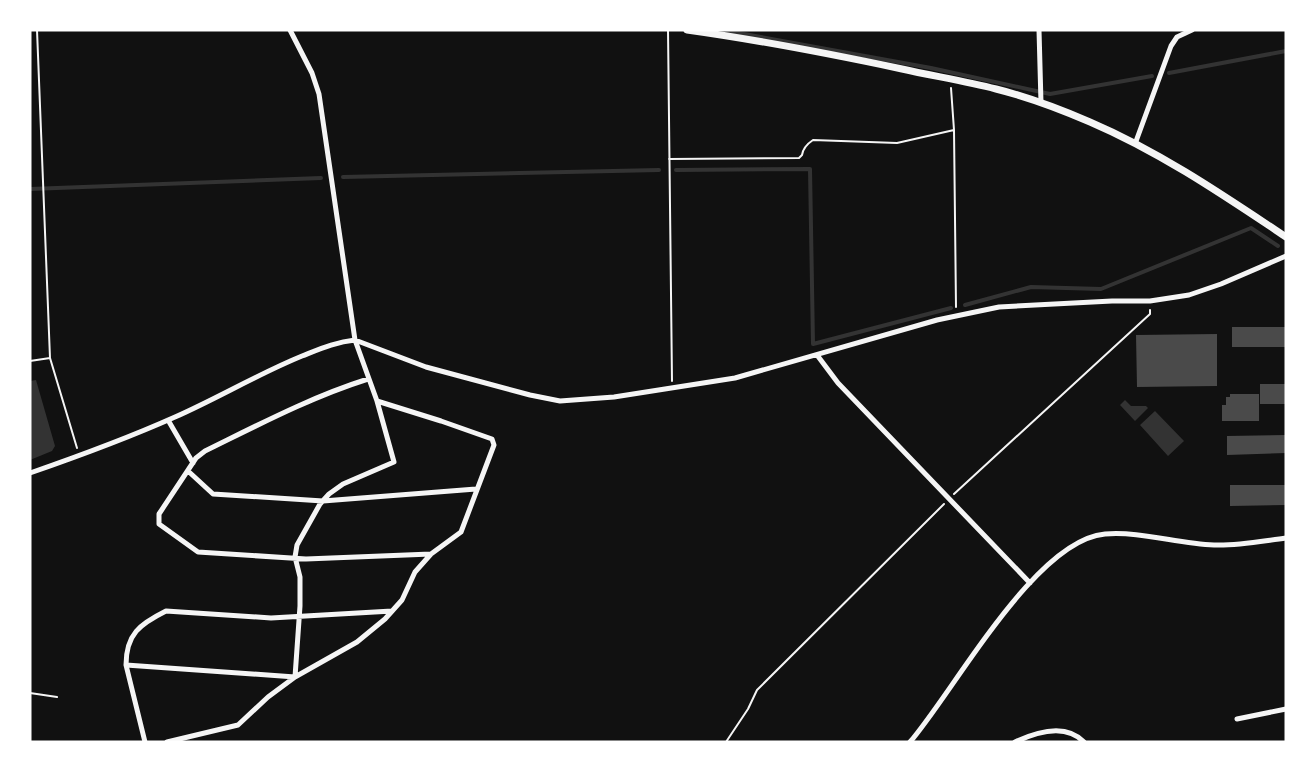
<svg xmlns="http://www.w3.org/2000/svg" width="1316" height="772" viewBox="0 0 1316 772" font-family="'Zilla Slab',serif">
	<rect width="100%" height="100%" fill="#111"/>
	<path fill="#333" d="M36 380 55 446 52 451 30 460V381Z
		M1125 400 1131 406H1146L1148 408 1135 421 1120 405Z
		M1155 411 1184 441 1168 456 1140 425Z"/>
	<g fill="none" stroke-linecap="round" stroke-linejoin="round">
		<path stroke="#333" stroke-width="4" d="M722 30 931 68 1050 94 1152 76
			M1169 73 1286 51
			M676 170 810 169 813 344 951 308
			M343 177 659 170
			M30 189 321 178
			M965 305 1031 287 1101 289 1251 228 1278 246"/>
	</g>
	<path fill="#4a4a4a" d="M1232 327H1286V347H1232Z
		M1217 334V386L1137 387 1136 335Z
		M1260 384H1286V404H1260Z
		M1230 394H1259V421H1222V405H1226V397H1230Z
		M1286 435V453L1227 455V436Z
		M1230 485H1286V505L1230 506Z"/>
	<g fill="none" stroke-linecap="round" stroke-linejoin="round">
		<path stroke="#f5f5f5" stroke-width="2" d="M37 30 50 358 77 448
			M668 30 672 381
			M951 88 954 130 956 307
			M669 159 799 158 802 155C803 148 807 144 813 140L897 143 954 130
			M30 361 50 358
			M954 494 1150 314V310
			M30 693 57 697
			M726 742 748 709 757 690 944 504"/>
		<path stroke="#f5f5f5" stroke-width="5" d="M290 30 312 73 319 94 355 340 377 401 394 462 343 484 329 494 320 504 297 545 295 557 300 577V606L295 677
			M1039 30 1041 103
			M1135 144 1171 46 1177 37 1192 30
			M817 355 838 383 1030 583
			M368 379C311 397 258 425 205 451L196 458 159 514V524L198 552 306 559 431 554
			M168 420 193 463
			M188 471 213 494 323 501 476 489
			M30 473C79 456 128 438 175 417 218 398 258 374 302 356 320 349 336 342 355 340L426 367 530 395 560 401 614 397 735 378 937 320 999 307 1112 301H1150L1189 295 1221 284 1286 256
			M126 665 295 677
			M1237 719 1286 709
			M145 742 126 665C126 634 140 624 166 611L271 618 392 611
			M167 742 238 725 268 697 295 677 357 642 385 619 402 600 415 572 431 554 461 532 494 445 492 439 441 421 377 401
			M910 742C954 691 1035 540 1105 534 1141 531 1178 544 1214 545 1238 546 1262 541 1286 538
			M1015 742C1036 732 1066 723 1084 742"/>
		<path stroke="#f5f5f5" stroke-width="7" d="M687 30C759 40 831 54 902 69 933 76 965 81 996 89 1028 97 1060 109 1090 122 1160 152 1223 195 1286 237"/>
	</g>
	<rect width="1316" height="772" fill="none" stroke="#ffffff" stroke-width="63"/>
</svg>
